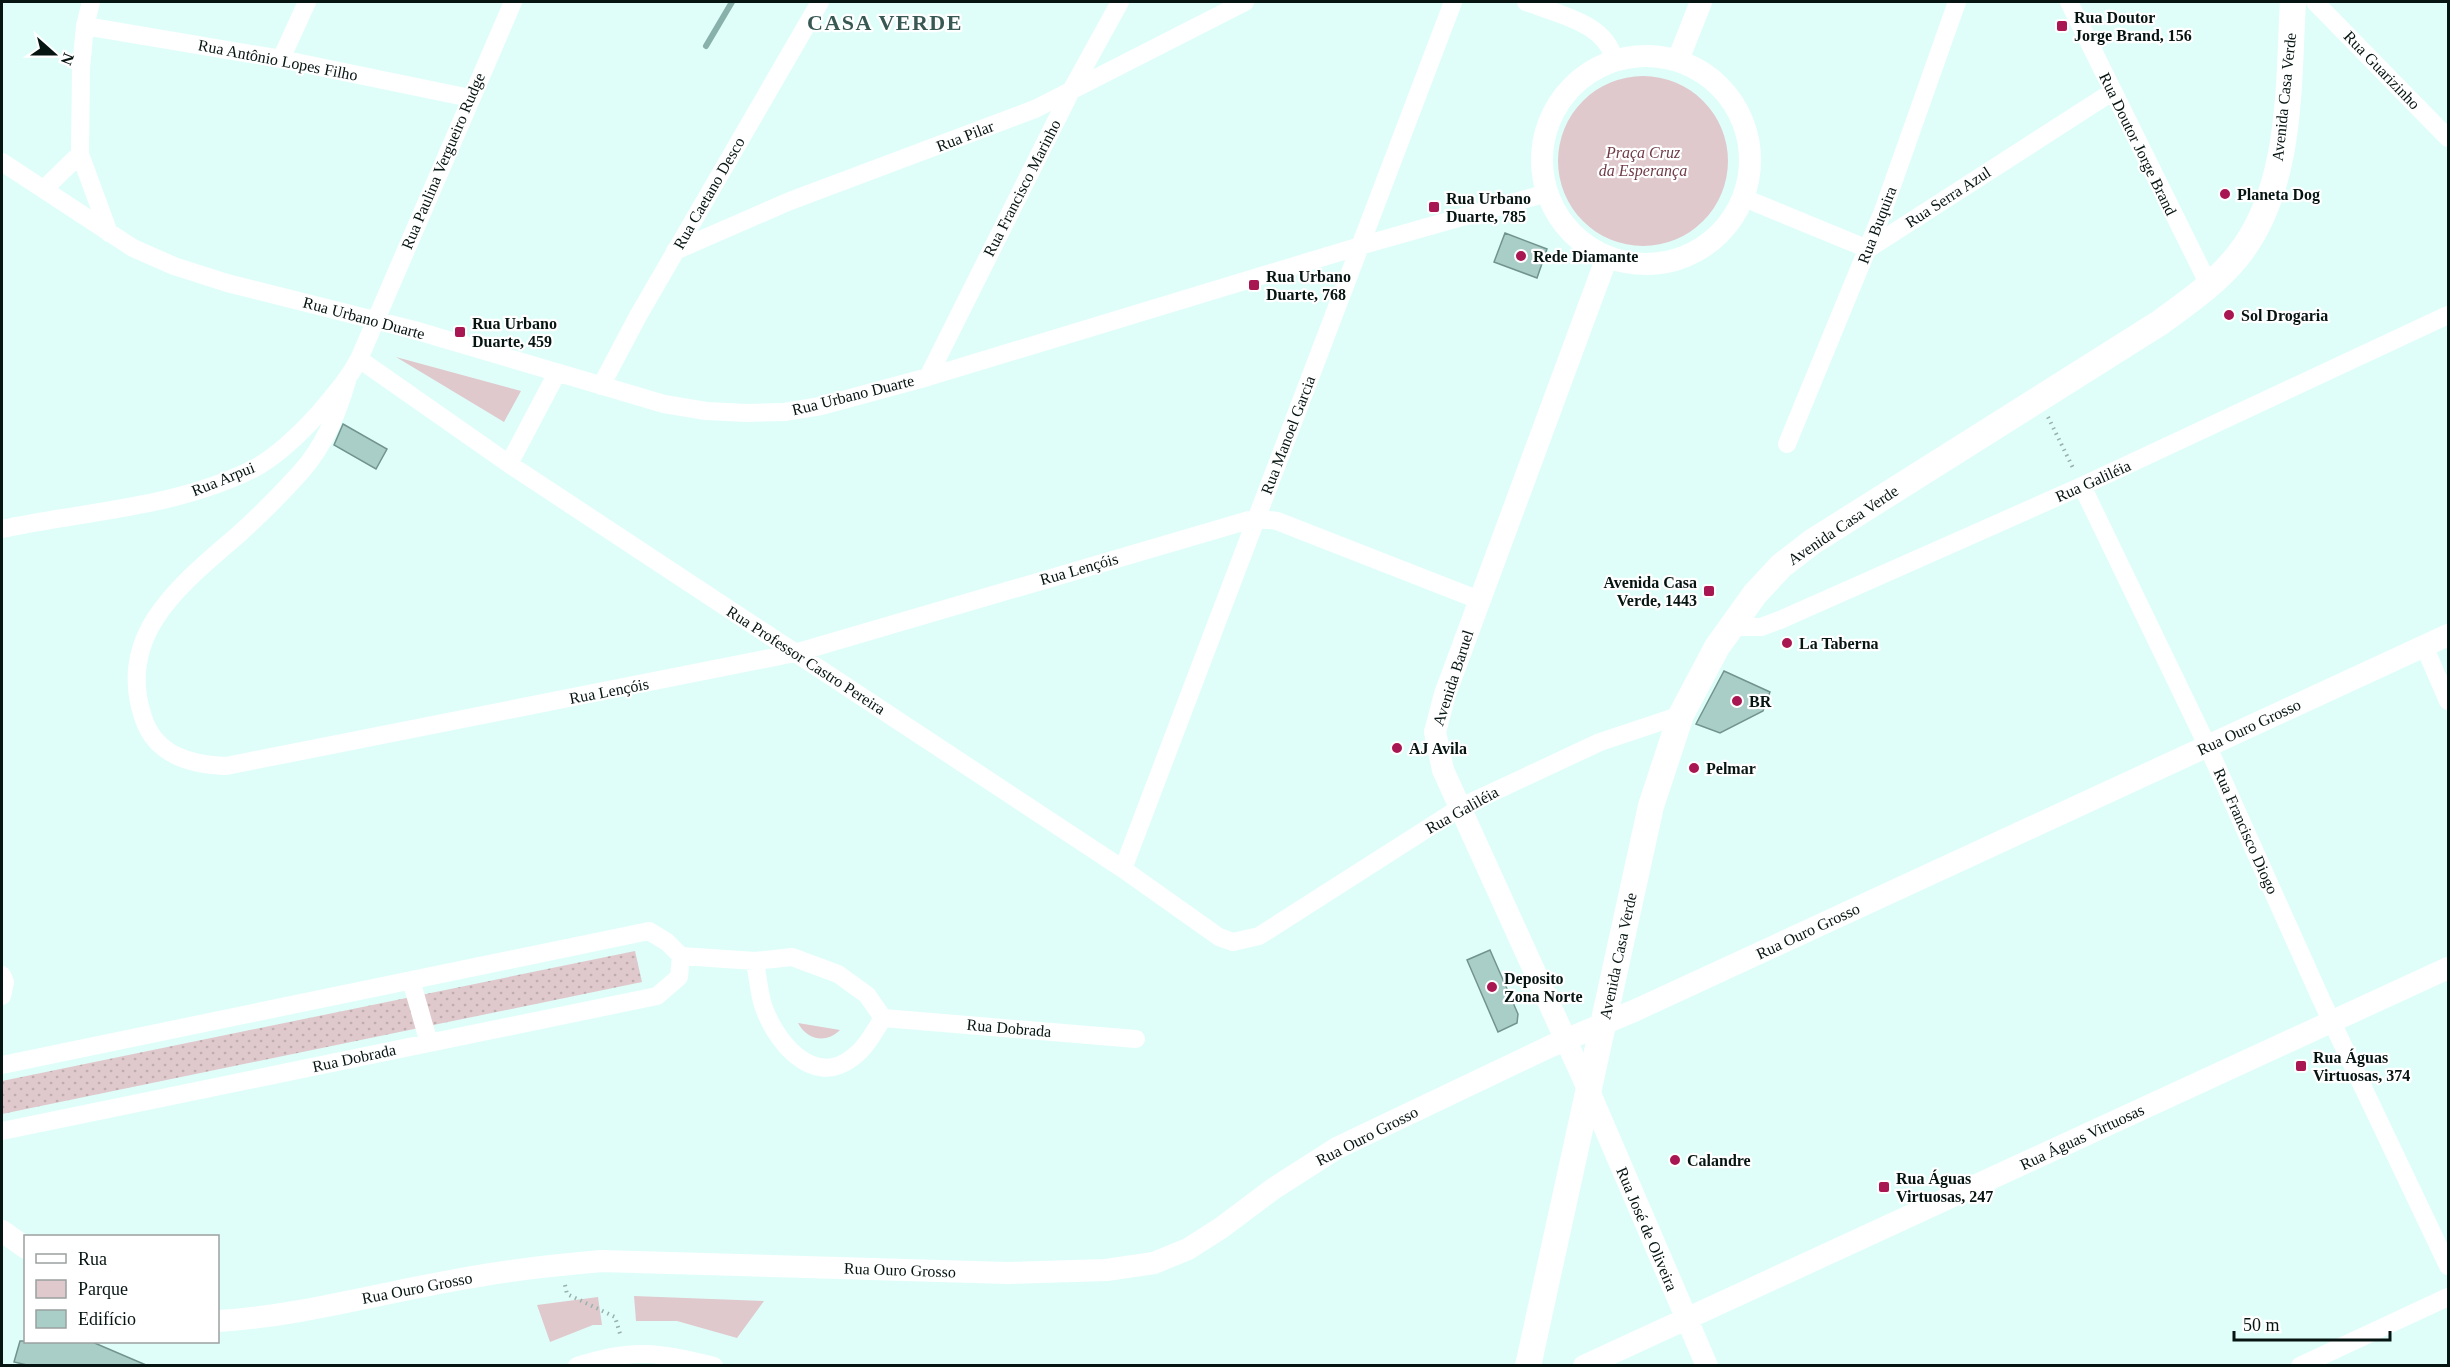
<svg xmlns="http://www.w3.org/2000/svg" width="2450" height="1367" viewBox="0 0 2450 1367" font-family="Georgia,serif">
	<defs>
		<pattern id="garden-dots" width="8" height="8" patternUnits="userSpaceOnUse" patternTransform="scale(1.5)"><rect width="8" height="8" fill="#e0c9cd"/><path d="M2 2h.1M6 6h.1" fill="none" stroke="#bfacaf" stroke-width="1.8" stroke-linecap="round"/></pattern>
	</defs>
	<rect width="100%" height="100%" fill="#e0fef9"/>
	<path fill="#e0c9cd" d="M1558 161a85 85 0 1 1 170 0a85 85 0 1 1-170 0Z
		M396 357 521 391 504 422Z
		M798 1023 840 1030C826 1044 807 1040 798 1023Z
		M634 1296 764 1301 737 1338 677 1321H636Z
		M598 1297 602 1325H593L550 1342 537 1305Z"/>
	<path fill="url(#garden-dots)" d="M635 951 642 982 2 1114V1081Z"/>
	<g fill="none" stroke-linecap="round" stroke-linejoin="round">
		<path stroke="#88b1ab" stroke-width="6" d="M706 46 732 2"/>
	</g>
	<path fill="#a9cdc7" stroke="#72948f" stroke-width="1.5" d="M1505 233 1547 249 1537 278 1494 262Z
		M343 424 387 449 376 469 334 445Z
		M1724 671 1770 692 1763 711 1720 733 1696 724Z
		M1490 950 1518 1014 1517 1023 1498 1032 1467 960Z
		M20 1341H90L146 1365H27L14 1362Z"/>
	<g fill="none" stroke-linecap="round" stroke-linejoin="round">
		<path stroke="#99b1ad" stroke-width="4" stroke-dasharray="1.5 4.5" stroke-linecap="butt" d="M2048 417 2074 470
			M565 1285 567 1294 615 1317 621 1337"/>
		<path stroke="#fff" stroke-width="18" d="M91 2 85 26 81 68 80 154 109 233
			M1526 2C1557 14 1607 23 1614 60
			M2069 2 2209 285
			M2315 2 2448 138
			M85 26 281 59 470 98
			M281 59 307 2
			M2 162 133 248 174 266 227 283 414 330 664 404 706 411 748 413 784 412 821 406 928 377 1360 246 1547 193
			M44 189 80 154
			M1744 198 1868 249 2112 92
			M675 251 790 201 1035 109 1245 2
			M359 359 509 464 1123 869 1219 937 1233 942 1259 936 1461 807 1600 742 1681 715
			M928 377 1072 89 1120 2
			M347 381C337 415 324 446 300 473 281 494 260 515 239 534 183 583 115 633 143 717 155 755 190 765 226 766L795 653 1256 518 1277 521 1479 600
			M601 386 638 316 820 2
			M1787 444 1883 211 1957 2
			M509 464 557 373
			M2082 486 2208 747 2321 999 2448 1266
			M2 529C85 511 175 508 253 469 278 456 300 434 319 413 334 395 348 380 359 359L513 2
			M1731 627H1761L1780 620 2082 486 2448 315
			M2424 646 2448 701
			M1123 869 1453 2
			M681 956 755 961 792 957 838 974 867 995 883 1018
			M755 961C757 975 759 989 762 1002 773 1039 812 1089 852 1058 866 1048 874 1032 883 1018
			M2 975 5 982 2 996
			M411 980 429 1043
			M883 1018 1136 1039
			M2 1065 649 931 667 942 681 956 679 977 657 996 2 1131
			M577 1366C632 1348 659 1352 714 1366
			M2300 1366 2448 1297"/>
		<path stroke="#fff" stroke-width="22" d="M1542 160a104 104 0 1 1 208 0a104 104 0 1 1-208 0Z
			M1678 60 1701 2
			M1607 257 1445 694 1435 732 1443 770 1589 1091 1707 1366
			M2 1231 26 1248
			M218 1321C300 1316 381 1293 461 1279 508 1270 555 1265 602 1261L1008 1273 1106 1270 1154 1263 1188 1249 1221 1228 1273 1189 1337 1148 1551 1046 1636 1010 2448 635
			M1584 1366 2448 968"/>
		<path stroke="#fff" stroke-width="26" d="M1528 1366 1651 806 1681 715 1717 647 1755 594 1781 566 1812 542 2161 322C2188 302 2216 283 2237 257 2293 188 2288 85 2293 2"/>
	</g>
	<g fill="#a81751" stroke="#fff" stroke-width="2">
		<rect x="2056" y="20" width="12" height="12" rx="3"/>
		<circle cx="2225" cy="194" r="6"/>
		<rect x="1428" y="201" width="12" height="12" rx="3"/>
		<circle cx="1521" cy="256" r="6"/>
		<rect x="1248" y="279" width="12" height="12" rx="3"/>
		<circle cx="2229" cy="315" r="6"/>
		<rect x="454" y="326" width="12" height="12" rx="3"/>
		<rect x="1703" y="585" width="12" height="12" rx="3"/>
		<circle cx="1787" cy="643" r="6"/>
		<circle cx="1737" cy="701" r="6"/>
		<circle cx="1397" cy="748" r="6"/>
		<circle cx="1694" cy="768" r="6"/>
		<circle cx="1492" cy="987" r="6"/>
		<rect x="2295" y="1060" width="12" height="12" rx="3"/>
		<circle cx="1675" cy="1160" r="6"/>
		<rect x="1878" y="1181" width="12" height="12" rx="3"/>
	</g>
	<g text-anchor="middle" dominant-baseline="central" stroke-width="4.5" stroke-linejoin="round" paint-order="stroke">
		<g font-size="16" font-weight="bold" fill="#061412" stroke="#fff" text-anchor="start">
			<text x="2074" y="17">Rua Doutor<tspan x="2074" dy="18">Jorge Brand, 156</tspan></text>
			<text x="2237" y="194">Planeta Dog</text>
			<text x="1446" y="198">Rua Urbano<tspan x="1446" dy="18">Duarte, 785</tspan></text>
			<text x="1533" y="256">Rede Diamante</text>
			<text x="1266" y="276">Rua Urbano<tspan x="1266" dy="18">Duarte, 768</tspan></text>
			<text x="2241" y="315">Sol Drogaria</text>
			<text x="472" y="323">Rua Urbano<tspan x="472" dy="18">Duarte, 459</tspan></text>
			<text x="1697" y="582" text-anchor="end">Avenida Casa<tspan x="1697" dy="18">Verde, 1443</tspan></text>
			<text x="1799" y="643">La Taberna</text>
			<text x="1749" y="701">BR</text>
			<text x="1409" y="748">AJ Avila</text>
			<text x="1706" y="768">Pelmar</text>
			<text x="1504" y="978">Deposito<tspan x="1504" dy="18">Zona Norte</tspan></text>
			<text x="2313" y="1057">Rua Águas<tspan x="2313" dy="18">Virtuosas, 374</tspan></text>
			<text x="1687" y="1160">Calandre</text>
			<text x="1896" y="1178">Rua Águas<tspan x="1896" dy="18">Virtuosas, 247</tspan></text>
		</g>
		<g font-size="16" fill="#061412" stroke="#fff">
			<text transform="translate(278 60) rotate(11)">Rua Antônio Lopes Filho</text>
			<text transform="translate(2382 70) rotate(46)">Rua Guarizinho</text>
			<text transform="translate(2284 97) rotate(-84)">Avenida Casa Verde</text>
			<text transform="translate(965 136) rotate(-21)">Rua Pilar</text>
			<text transform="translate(2138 144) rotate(64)">Rua Doutor Jorge Brand</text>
			<text transform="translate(443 161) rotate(-67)">Rua Paulina Vergueiro Rudge</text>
			<text transform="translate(1022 188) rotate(-63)">Rua Francisco Marinho</text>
			<text transform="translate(709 193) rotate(-60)">Rua Caetano Desco</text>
			<text transform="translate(1948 197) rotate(-33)">Rua Serra Azul</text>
			<text transform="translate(1877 225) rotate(-69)">Rua Buquira</text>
			<text transform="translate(364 318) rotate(15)">Rua Urbano Duarte</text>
			<text transform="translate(853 395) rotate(-14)">Rua Urbano Duarte</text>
			<text transform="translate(1288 435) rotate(-69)">Rua Manoel Garcia</text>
			<text transform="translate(223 479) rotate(-22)">Rua Arpui</text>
			<text transform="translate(2093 481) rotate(-24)">Rua Galiléia</text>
			<text transform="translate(1843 525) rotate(-34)">Avenida Casa Verde</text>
			<text transform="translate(1079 569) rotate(-16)">Rua Lençóis</text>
			<text transform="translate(806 660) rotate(33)">Rua Professor Castro Pereira</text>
			<text transform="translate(1453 678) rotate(-72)">Avenida Baruel</text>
			<text transform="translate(609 691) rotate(-11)">Rua Lençóis</text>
			<text transform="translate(2249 727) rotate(-25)">Rua Ouro Grosso</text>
			<text transform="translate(1462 810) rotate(-29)">Rua Galiléia</text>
			<text transform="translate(2246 831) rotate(66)">Rua Francisco Diogo</text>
			<text transform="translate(1808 931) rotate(-25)">Rua Ouro Grosso</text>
			<text transform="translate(1618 956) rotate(-78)">Avenida Casa Verde</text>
			<text transform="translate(1009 1028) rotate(5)">Rua Dobrada</text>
			<text transform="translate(354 1058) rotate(-12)">Rua Dobrada</text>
			<text transform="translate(1367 1136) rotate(-27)">Rua Ouro Grosso</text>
			<text transform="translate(2082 1137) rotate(-25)">Rua Águas Virtuosas</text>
			<text transform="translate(1647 1229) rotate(67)">Rua José de Oliveira</text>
			<text transform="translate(900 1270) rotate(2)">Rua Ouro Grosso</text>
			<text transform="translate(417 1288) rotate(-11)">Rua Ouro Grosso</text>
		</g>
		<g font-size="16" font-style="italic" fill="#6f3b48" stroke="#fff">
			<text x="1643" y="152">Praça Cruz<tspan x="1643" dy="18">da Esperança</tspan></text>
		</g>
		<g font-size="22" font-weight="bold" letter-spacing="1.5" fill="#375853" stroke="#fff">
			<text x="885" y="22">CASA VERDE</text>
		</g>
	</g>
	<rect width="2450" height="1367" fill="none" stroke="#061412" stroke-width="6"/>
	<rect x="24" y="1235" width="195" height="108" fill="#ffffff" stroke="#9ba1a0" stroke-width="1.5"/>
	<rect x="36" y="1254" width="30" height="9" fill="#ffffff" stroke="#9ba1a0" stroke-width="1.5"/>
	<text x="78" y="1265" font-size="18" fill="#061412">Rua</text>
	<rect x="36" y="1280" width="30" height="18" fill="#e0c9cd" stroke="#9ba1a0" stroke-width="1.5"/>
	<text x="78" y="1295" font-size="18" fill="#061412">Parque</text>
	<rect x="36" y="1310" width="30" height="18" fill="#a9cdc7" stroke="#9ba1a0" stroke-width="1.5"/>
	<text x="78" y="1325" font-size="18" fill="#061412">Edifício</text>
	<g transform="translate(54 54) rotate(111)" stroke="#ffffff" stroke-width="4.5" paint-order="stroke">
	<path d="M0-4.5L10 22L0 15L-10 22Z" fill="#061412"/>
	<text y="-9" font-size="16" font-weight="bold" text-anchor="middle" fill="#061412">N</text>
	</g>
	<path d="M2234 1331v9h156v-9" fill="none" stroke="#061412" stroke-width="3"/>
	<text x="2243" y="1331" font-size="18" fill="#061412" stroke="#ffffff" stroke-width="4.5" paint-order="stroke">50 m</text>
</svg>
